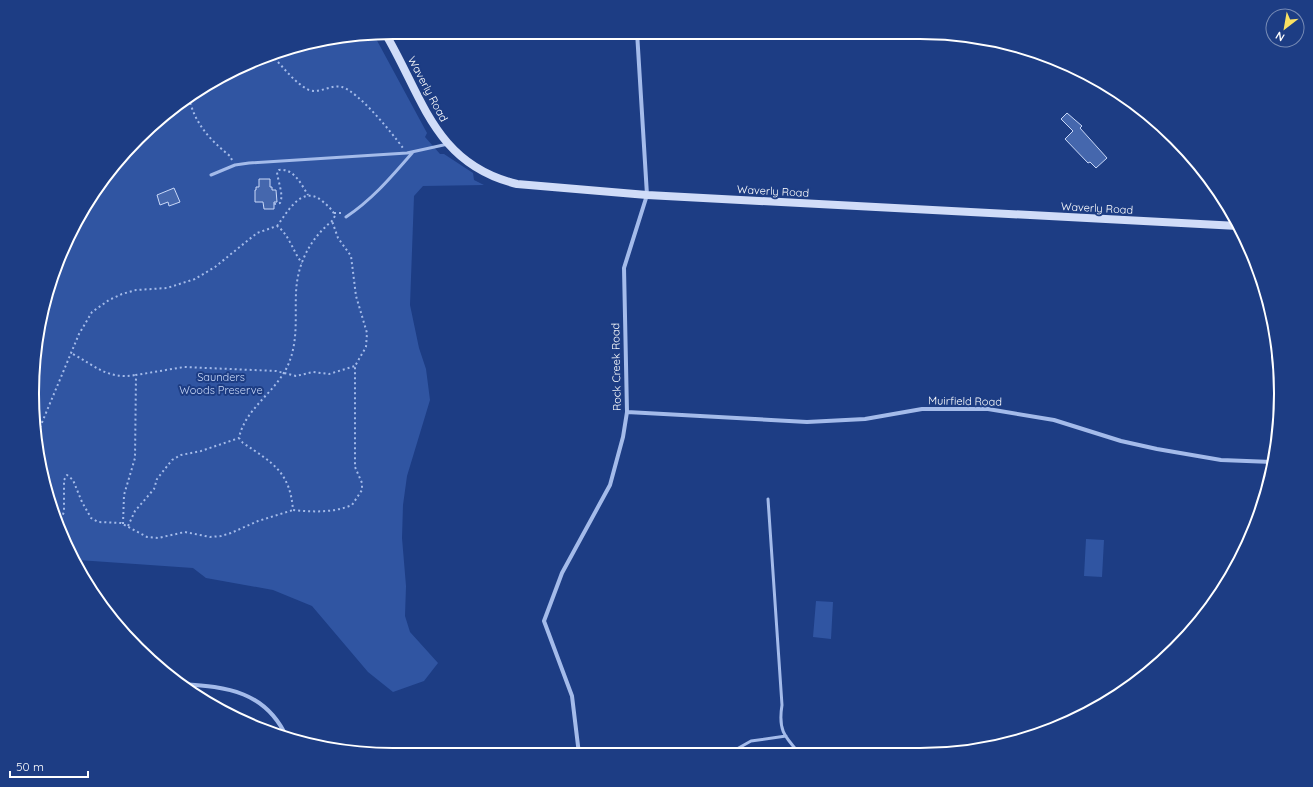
<svg xmlns="http://www.w3.org/2000/svg" width="1313" height="787" viewBox="0 0 1313 787" font-family="Quicksand,sans-serif">
	<rect width="100%" height="100%" fill="#1d3d84"/>
	<path fill="#3055a2" d="M374 35 427 133 425 137 440 154H444L473 173 474 180 484 185 423 186 414 196 410 305 419 348 426 369 430 400 407 476 403 505 402 538 406 586 405 616 410 632 438 663 424 681 393 692 368 672 312 606 273 590 206 578 193 568 78 560 51 509 32 393 51 278 107 174 174 107 278 51Z
		M1086 539 1104 540 1102 577 1084 576Z
		M816 601 833 602 831 639 813 637Z"/>
	<path fill="#4567ad" stroke="#c9d8f8" d="M1067 113 1082 126 1080 128 1107 158 1096 168 1090 162 1088 163 1065 139 1073 131 1061 119Z
		M259 179H270V187H272V190H276L277 202H274V209H264L263 202H255V190H256V187H259Z
		M174 188 180 202 169 206 168 202 160 205 157 195Z"/>
	<g fill="none" stroke-linecap="round" stroke-linejoin="round">
		<path stroke="#a4bbea" stroke-width="2" stroke-dasharray="2 3" stroke-linecap="butt" d="M271 55C283 66 294 83 309 90 320 94 331 84 342 87 359 92 392 133 403 148
			M189 98C195 124 210 140 230 156L232 160
			M274 204 280 203C284 195 278 182 277 172L279 170C294 168 301 184 308 195
			M334 213H342
			M277 226C287 213 301 185 321 200 327 205 333 210 335 216L332 221C310 239 297 264 296 293 295 315 298 338 290 360 280 390 245 407 239 438L243 443C273 463 290 472 293 510 313 512 333 513 352 505L362 490V483L355 467V366L366 347 367 333 356 296 351 256 338 238 332 221
			M41 336 44 331V319
			M73 354C95 366 109 380 135 375
			M38 432 79 334 92 312 109 300 122 294 136 290 167 288 195 279 215 267 257 233 277 226C289 234 293 252 302 263
			M57 521H60L64 512V480L67 475 73 480 82 502 91 518 98 522 121 523 147 537 158 538 185 532 210 537 221 536 231 533 258 521 293 510
			M123 524 124 495 135 458 136 375 184 367 276 371 296 376 313 372 329 374 355 366
			M128 526 135 511 154 489 157 479 172 460 181 455 201 451 239 438"/>
		<path stroke="#a4bbea" stroke-width="3" d="M211 175 235 165 249 163 407 153 448 144
			M346 217C373 199 392 176 413 152
			M768 499 782 705C778 730 784 736 800 754
			M728 754 751 741 786 736"/>
		<path stroke="#a4bbea" stroke-width="4" d="M627 412 807 422 865 419 922 409H988L1054 420 1121 441 1157 449 1221 460 1274 462
			M182 684C227 687 266 691 287 738
			M579 754 572 696 544 621 562 573 610 485 623 437 627 412 624 268 647 195 637 32"/>
		<path stroke="#d0dcf8" stroke-width="8" d="M385 33C423 97 434 164 517 184L647 195 1238 226"/>
	</g>
	<g text-anchor="middle" dominant-baseline="central" stroke-width="4" stroke-linejoin="round" paint-order="stroke">
		<g font-size="11" fill="#fff" stroke="#1d3d84">
			<text transform="translate(428 89) rotate(62)">Waverly Road</text>
			<text transform="translate(773 191) rotate(3)">Waverly Road</text>
			<text transform="translate(1097 208) rotate(3)">Waverly Road</text>
			<text transform="translate(616 367) rotate(-91)">Rock Creek Road</text>
			<text transform="translate(965 401) rotate(1)">Muirfield Road</text>
		</g>
		<g font-size="11" fill="#c9d8f8" stroke="#1d3d84">
			<text x="221" y="377">Saunders<tspan x="221" dy="13">Woods Preserve</tspan></text>
		</g>
	</g>
	<path d="M0 0H1313V787H0ZM393 39H920A354 354 0 0 1 1274 393V394A354 354 0 0 1 920 748H393A354 354 0 0 1 39 394V393A354 354 0 0 1 393 39Z" fill="#1d3d84" fill-rule="evenodd"/>
	<path fill="none" stroke="#fff" stroke-width="2" d="M393 39H920A354 354 0 0 1 1274 393V394A354 354 0 0 1 920 748H393A354 354 0 0 1 39 394V393A354 354 0 0 1 393 39Z"/>
	<g transform="translate(1285 28) rotate(211)"><circle r="19" fill="#1d3d84" stroke="#778bb5"/>
	<path d="M0-3L7 15L0 10L-7 15Z" fill="#fae162"/>
	<text y="-6" font-size="11" font-weight="bold" text-anchor="middle" fill="#ffffff">N</text>
	</g>
	<path d="M10 771v6h78v-6" fill="none" stroke="#ffffff" stroke-width="2"/>
	<text x="16" y="771" font-size="12" fill="#ffffff" stroke="#1d3d84" stroke-width="3" paint-order="stroke">50 m</text>
</svg>
